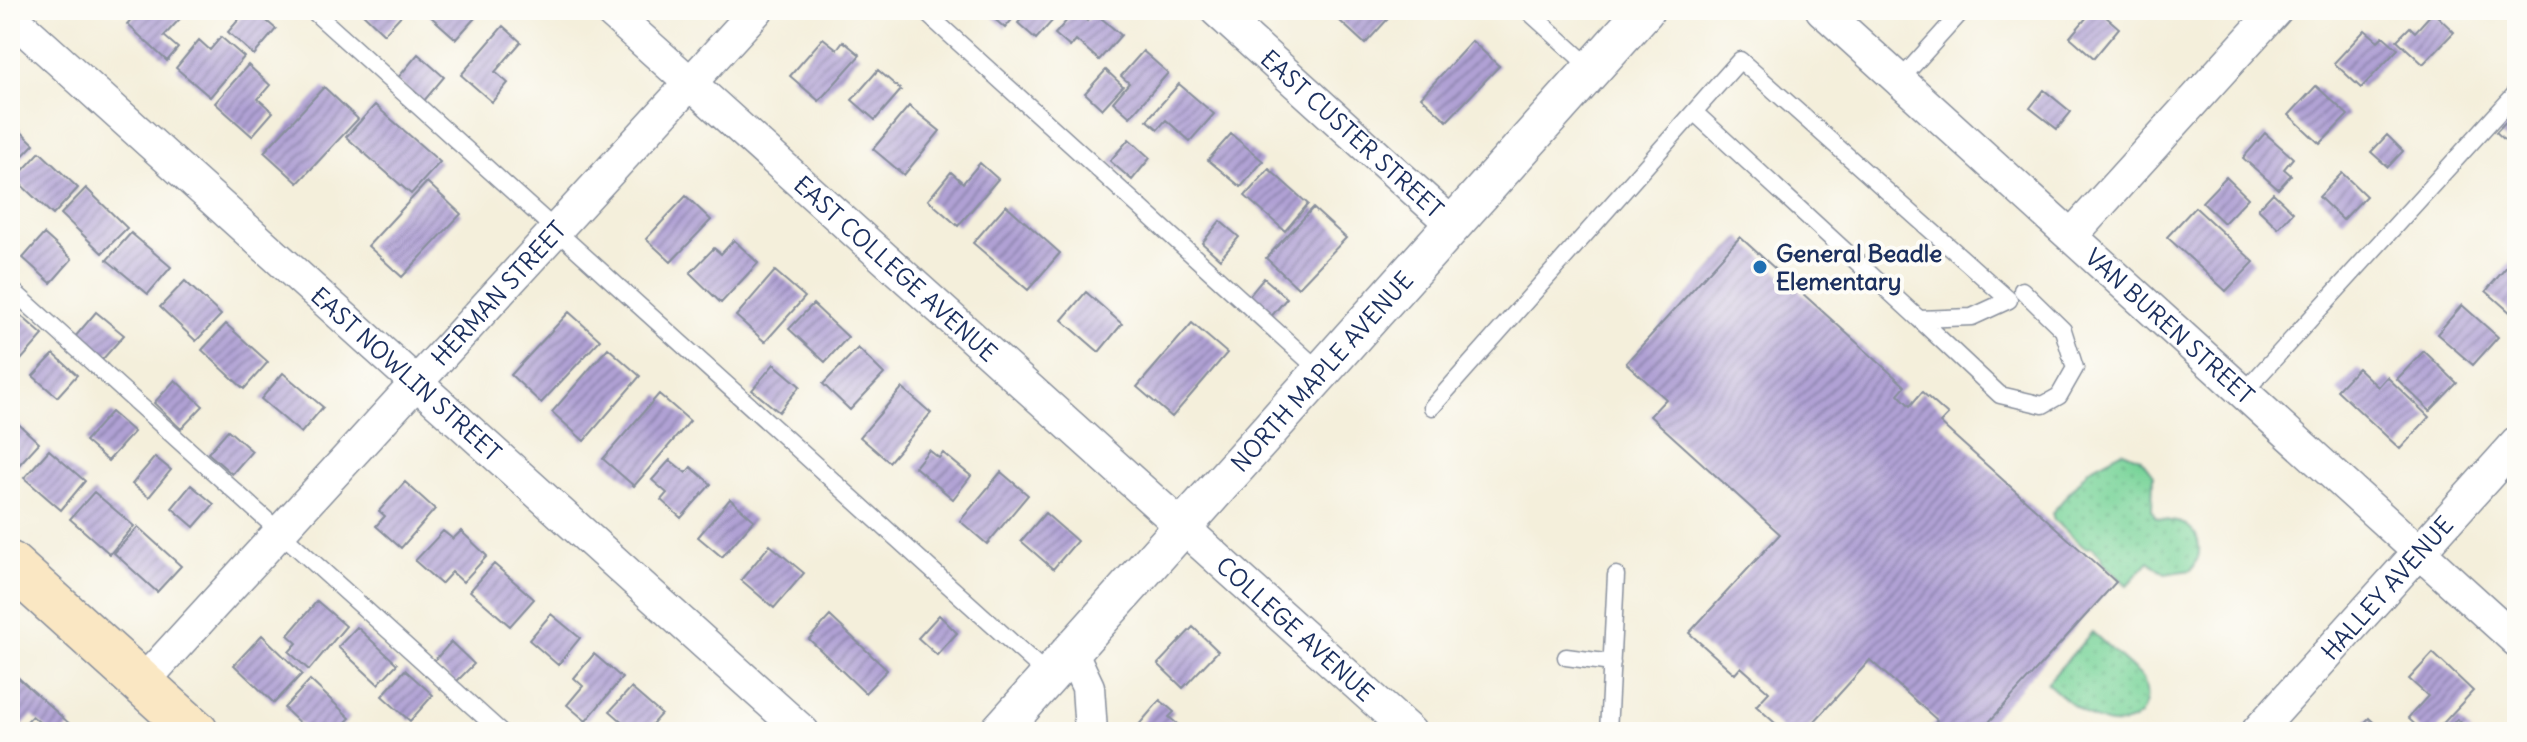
<svg xmlns="http://www.w3.org/2000/svg" width="2527" height="742" viewBox="0 0 2527 742" font-family="Delius,sans-serif">
	<defs>
		<pattern id="park-dots" width="8" height="8" patternUnits="userSpaceOnUse" patternTransform="scale(2)"><rect width="8" height="8" fill="#79d49a"/><path d="M2 2h.1M6 6h.1" fill="none" stroke="#68b687" stroke-width="1.8" stroke-linecap="round"/></pattern>
		<pattern id="building-hatch" width="6" height="6" patternUnits="userSpaceOnUse" patternTransform="scale(2)"><rect width="6" height="6" fill="#b0a1d4"/><path d="M-1 1l2-2M0 6l6-6M5 7l2-2" fill="none" stroke="#8e84af"/></pattern>
	</defs>
	<rect width="100%" height="100%" fill="#fdfcf7"/>
	<filter id="ink" filterUnits="userSpaceOnUse"><feTurbulence type="fractalNoise" baseFrequency=".0125" numOctaves="2"/><feDisplacementMap in="SourceGraphic" scale="16" xChannelSelector="R" yChannelSelector="G"/><feConvolveMatrix kernelMatrix="1 2 1 2 8 2 1 2 1" color-interpolation-filters="sRGB"/></filter>
	<filter id="wash" filterUnits="userSpaceOnUse"><feTurbulence type="fractalNoise" baseFrequency=".006" numOctaves="4" result="noise"/><feDisplacementMap in="SourceGraphic" scale="32" xChannelSelector="R" yChannelSelector="G"/><feGaussianBlur stdDeviation="1.8" result="paint"/><feColorMatrix in="noise" values="0 0 0 0 0 0 0 0 0 0 0 0 0 0 0 0 0 1.4 0 .05"/><feComposite in="paint" operator="in"/></filter>
	<g filter="url(#wash)">
		<rect width="100%" height="100%" fill="#f4efdb"/>
		<path fill="url(#park-dots)" stroke="#4a827c" stroke-width="2" d="M2123 451 2140 458 2153 475 2152 510 2155 517C2165 522 2176 520 2186 525 2202 535 2203 557 2191 570L2165 574 2149 561 2127 585 2102 562 2101 556 2092 547 2085 548 2054 520 2052 513 2089 469Z
			M2092 632 2143 678C2148 692 2148 703 2140 715 2111 742 2070 704 2047 683Z"/>
		<g id="blocks">
			<path fill="url(#building-hatch)" d="M139 10H188L164 36 178 48 167 61 127 24Z
				M247 10H254L276 29 254 55 228 32Z
				M359 10H406L384 34Z
				M434 10H482L456 39 429 15Z
				M994 10H1020L1005 28 990 15Z
				M1029 10H1062L1036 39 1018 23Z
				M1328 10H1396L1365 44Z
				M2093 10H2098L2119 28 2094 58 2070 37Z
				M1075 11 1087 21 1094 12 1121 35 1099 60 1076 40 1070 47 1055 34Z
				M2433 12 2454 32 2423 64 2397 40 2410 27 2415 32Z
				M503 26 521 42 495 72 508 83 492 102 461 75Z
				M2365 30 2378 41 2383 36 2398 49 2361 88 2334 63Z
				M221 37 244 57 210 97 176 68 199 40 210 50Z
				M823 38 837 49 843 41 860 55 819 101 790 76Z
				M1472 41 1499 66 1447 121 1421 97Z
				M1143 51 1168 73 1130 117 1113 102 1129 83 1121 76Z
				M418 54 444 77 423 102 396 80Z
				M248 65 270 85 258 99 273 112 252 136 215 103Z
				M878 70 901 90 875 120 852 100Z
				M1106 70 1123 86 1102 109 1085 93Z
				M1179 84 1214 114 1190 141 1166 120 1158 129 1147 120Z
				M2316 86 2348 115 2320 144 2289 115Z
				M324 87 358 119 298 183 264 152Z
				M2044 90 2071 112 2057 129 2030 108Z
				M375 105 440 162 411 194 346 137Z
				M909 106 940 131 904 175 873 149Z
				M2517 110V151L2496 132Z
				M10 121 34 144 10 169Z
				M2265 133 2293 158 2284 169 2291 175 2278 189 2243 158Z
				M1231 134 1263 161 1241 187 1208 160Z
				M2387 135 2403 151 2388 167 2371 152Z
				M1129 139 1150 158 1132 180 1110 161Z
				M40 152 78 188 53 215 15 179Z
				M980 163 998 179 958 226 928 200 951 172 963 183Z
				M1269 169 1308 204 1285 231 1245 196Z
				M2342 173 2366 196 2343 220 2319 197Z
				M2226 177 2248 198 2224 223 2202 202Z
				M427 182 461 214 402 277 368 246Z
				M86 188 127 228 102 253 61 214Z
				M2273 193 2293 212 2278 228 2258 209Z
				M686 196 711 220 671 262 646 239Z
				M1006 205 1060 253 1028 290 973 243Z
				M2195 207 2254 262 2226 291 2167 237Z
				M1313 208 1346 238 1298 288 1266 258Z
				M1220 221 1239 237 1220 259 1202 243Z
				M131 233 171 267 148 294 107 260Z
				M44 234 72 259 51 283 23 258Z
				M1740 237 1905 386 1898 394 1910 406 1922 392 1948 415 1940 423 2116 582 1980 732H1926L1937 720 1870 660 1805 732H1785L1756 706 1769 692 1741 667 1735 674 1689 633 1780 534 1650 416 1666 399 1626 363Z
				M734 240 758 263 721 303 690 273 714 248 721 254Z
				M2515 257 2517 308 2512 314 2486 291Z
				M775 271 805 297 765 342 736 316Z
				M1264 278 1287 298 1268 320 1245 301Z
				M185 281 221 315 196 341 160 307Z
				M1086 292 1122 324 1099 352 1062 320Z
				M813 304 848 337 825 362 789 329Z
				M2462 305 2498 337 2473 365 2437 334Z
				M96 312 124 335 102 360 75 337Z
				M569 312 600 340 541 403 511 375Z
				M19 314 43 335 20 361 10 352V324Z
				M1192 323 1227 353 1172 417 1137 387Z
				M226 324 268 362 244 389 202 350Z
				M608 348 640 376 584 441 552 412Z
				M858 348 884 374 850 410 823 384Z
				M2424 351 2457 383 2430 411 2397 379Z
				M54 354 77 375 57 397 33 376Z
				M774 364 800 386 779 412 752 390Z
				M2358 368 2378 387 2387 377 2429 417 2400 449 2337 390Z
				M283 373 323 407 301 433 261 399Z
				M175 380 203 406 181 429 154 403Z
				M902 388 931 413 889 462 860 437Z
				M659 394 690 421 634 486 603 459Z
				M111 412 134 432 108 461 85 441Z
				M10 416 39 443 16 468 10 463Z
				M228 430 252 451 232 474 208 453Z
				M49 450 85 481 61 510 24 478Z
				M929 450 939 458 943 453 971 476 953 499 915 467Z
				M155 457 171 470 149 497 132 484Z
				M670 460 686 473 691 467 711 484 681 518 661 500 667 493 652 480Z
				M1001 472 1028 495 987 544 960 521Z
				M405 482 435 509 401 548 376 526 385 516 379 511Z
				M191 485 214 504 194 527 172 508Z
				M94 492 134 526 110 554 70 519Z
				M730 499 754 520 722 557 698 537Z
				M1045 513 1077 541 1053 569 1021 541Z
				M138 527 181 566 157 592 114 553Z
				M443 531 453 539 461 531 487 556 463 582 452 572 441 584 415 561Z
				M770 545 804 573 774 608 741 580Z
				M494 564 534 599 510 626 470 591Z
				M317 601 346 626 309 670 289 652 297 643 288 635Z
				M551 614 580 638 558 665 529 640Z
				M939 615 957 633 937 655 918 638Z
				M830 616 887 670 865 693 809 639Z
				M357 627 397 664 378 684 338 647Z
				M1193 627 1218 651 1183 688 1158 664Z
				M262 635 302 674 274 703 234 665Z
				M451 642 474 664 455 683 433 662Z
				M2433 653 2473 691 2435 732H2423L2408 718 2428 696 2409 679Z
				M594 654 622 678 586 721 567 705 583 686 574 678Z
				M405 670 433 695 410 721 382 696Z
				M13 673 71 725 65 732H51L32 716 17 732H10V677Z
				M310 680 350 718 336 732H309L284 708Z
				M631 688 661 714 645 732H634L610 711Z
				M1160 700 1174 712 1169 717 1183 729 1180 732H1141L1136 728Z
				M2369 718 2384 732H2356Z
				M2457 719 2472 732H2445Z"/>
		</g>
	</g>
	<g filter="url(#ink)">
		<use href="#blocks" fill-opacity="0" stroke="#888f9c" stroke-width="2"/>
		<g fill="none" stroke-linecap="round" stroke-linejoin="round">
			<defs>
				<path id="service" d="M312 10 1049 676
					M923 10 1320 371
					M1527 10 1592 69
					M1900 80 1963 10
					M10 288 501 732
					M1919 319 2000 395 2043 405 2059 396 2075 368 2063 330 2022 290
					M2244 392 2517 92
					M1432 407 1740 60 2009 300 1972 317 1919 319 1694 112
					M1566 657 1612 663
					M1608 732 1616 575"/>
				<g id="minor">
					<path id="s1" d="M609 10 1410 732"/>
					<path id="s2" d="M1216 10 1452 224"/>
					<path id="s3" d="M1822 10 2517 641"/>
					<path id="s4" d="M10 16 803 732"/>
					<path d="M2072 235 2276 10"/>
					<path d="M1071 651 1088 687 1091 732"/>
					<path id="s5" d="M142 683 757 10"/>
					<path id="s6" d="M2257 732 2517 443"/>
				</g>
				<g id="tertiary">
					<path id="s7" d="M999 732 1645 10"/>
				</g>
				<path id="secondary" d="M10 564 196 732"/>
			</defs>
			<use href="#service" stroke="#888f9c" stroke-width="19"/>
			<use href="#minor" stroke="#888f9c" stroke-width="35"/>
			<use href="#tertiary" stroke="#888f9c" stroke-width="41"/>
			<use href="#secondary" stroke="#888f9c" stroke-width="47"/>
			<use href="#service" stroke="#fff" stroke-width="16"/>
			<use href="#minor" stroke="#fff" stroke-width="32"/>
			<use href="#tertiary" stroke="#fff" stroke-width="38"/>
			<use href="#secondary" stroke="#fae7c3" stroke-width="44"/>
		</g>
	</g>
	<circle fill="#1f6fb2" stroke="#fdfcf7" stroke-width="3" cx="1760" cy="267" r="8"/>
	<g text-anchor="middle" dominant-baseline="central" stroke-width="8" stroke-linejoin="round" paint-order="stroke">
		<g font-size="24" fill="#1b2f5e" stroke="#fdfcf7">
			<text stroke="none"><textPath href="#s2" startOffset="184">EAST CUSTER STREET</textPath></text>
			<text stroke="none"><textPath href="#s1" startOffset="386">EAST COLLEGE AVENUE</textPath></text>
			<text stroke="none"><textPath href="#s5" startOffset="528">HERMAN STREET</textPath></text>
			<text stroke="none"><textPath href="#s3" startOffset="470">VAN BUREN STREET</textPath></text>
			<text stroke="none"><textPath href="#s7" startOffset="484">NORTH MAPLE AVENUE</textPath></text>
			<text stroke="none"><textPath href="#s4" startOffset="534">EAST NOWLIN STREET</textPath></text>
			<text stroke="none"><textPath href="#s6" startOffset="194">HALLEY AVENUE</textPath></text>
			<text stroke="none"><textPath href="#s1" startOffset="924">COLLEGE AVENUE</textPath></text>
		</g>
		<g font-size="24" font-weight="bold" fill="#1b2f5e" stroke="#fdfcf7" text-anchor="start">
			<text x="1776" y="253">General Beadle<tspan x="1776" dy="28">Elementary</tspan></text>
		</g>
	</g>
	<rect width="2527" height="742" fill="none" stroke="#fdfcf7" stroke-width="40"/>
</svg>
